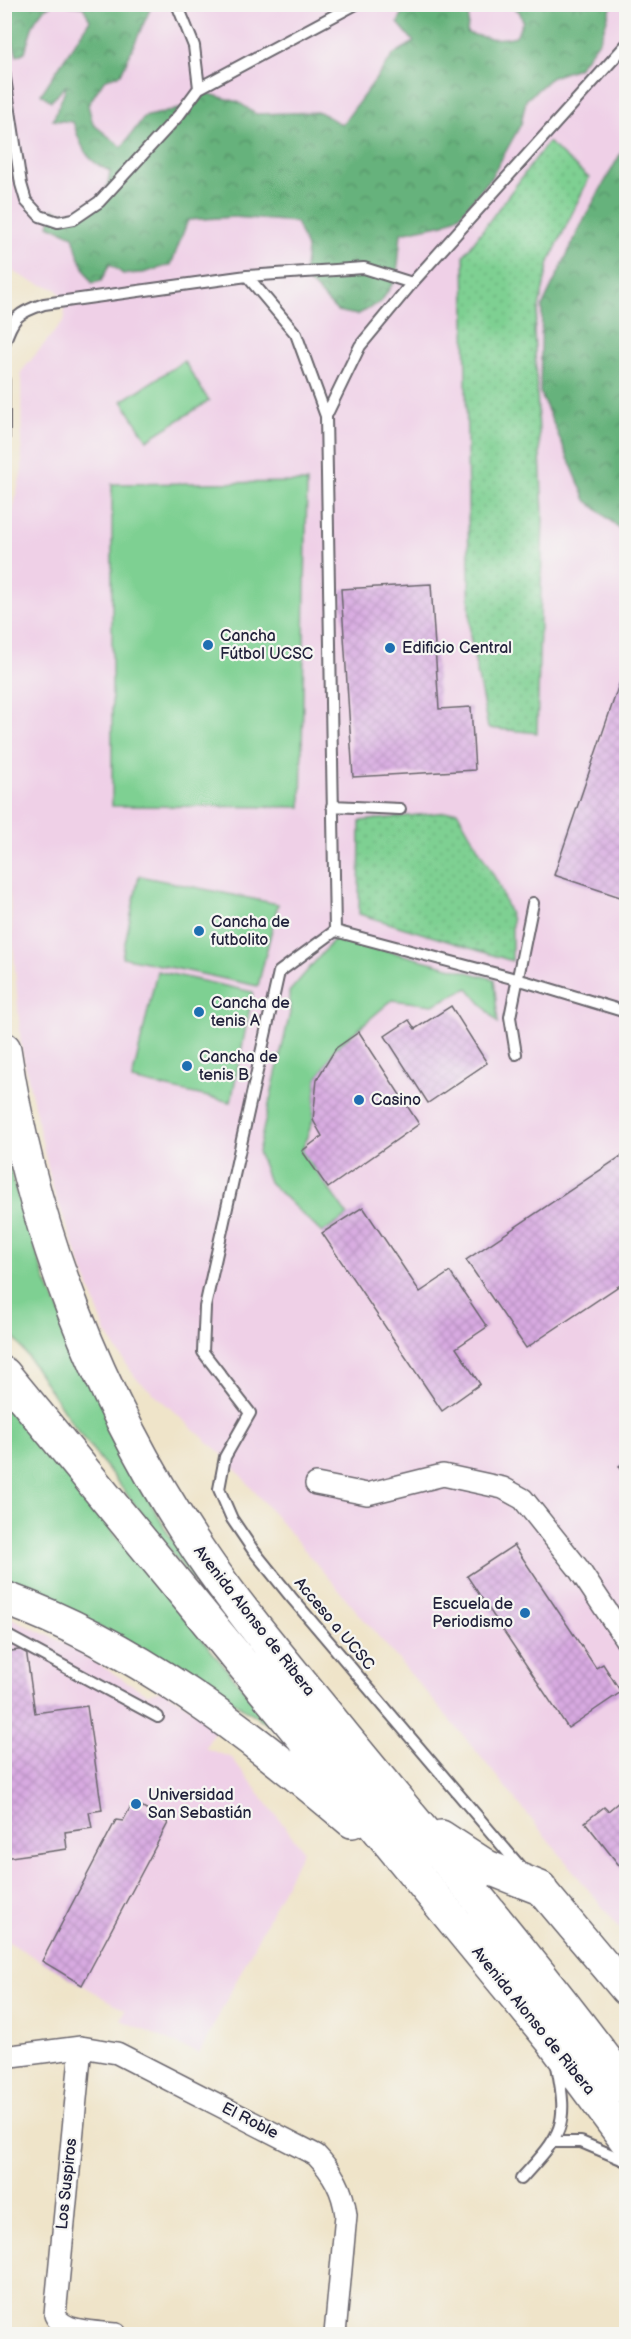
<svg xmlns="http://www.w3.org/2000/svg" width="631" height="2339" viewBox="0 0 631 2339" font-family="'Balsamiq Sans',sans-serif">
	<defs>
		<pattern id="forest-crowns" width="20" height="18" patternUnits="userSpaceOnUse" patternTransform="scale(1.5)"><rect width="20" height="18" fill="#66b27c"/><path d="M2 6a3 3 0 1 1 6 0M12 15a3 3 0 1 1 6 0" fill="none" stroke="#549067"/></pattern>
		<pattern id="park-dots" width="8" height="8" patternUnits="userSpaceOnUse" patternTransform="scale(1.5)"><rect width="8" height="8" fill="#7ed092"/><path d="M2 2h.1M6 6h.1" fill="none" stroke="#6db27f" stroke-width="1.8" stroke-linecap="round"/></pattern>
		<pattern id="building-cross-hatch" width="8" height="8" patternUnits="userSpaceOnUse" patternTransform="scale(1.5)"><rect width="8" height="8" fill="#d8aae1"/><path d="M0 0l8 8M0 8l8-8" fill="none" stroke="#b992c2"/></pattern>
	</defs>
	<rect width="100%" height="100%" fill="#f6f6f2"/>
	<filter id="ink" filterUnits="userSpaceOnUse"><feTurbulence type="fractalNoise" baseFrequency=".0167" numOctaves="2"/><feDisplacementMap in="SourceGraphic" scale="12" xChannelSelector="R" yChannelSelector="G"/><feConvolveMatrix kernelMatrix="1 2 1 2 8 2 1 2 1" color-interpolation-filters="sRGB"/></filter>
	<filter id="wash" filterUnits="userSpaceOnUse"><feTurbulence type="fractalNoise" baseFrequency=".008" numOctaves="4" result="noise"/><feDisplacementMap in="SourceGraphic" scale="24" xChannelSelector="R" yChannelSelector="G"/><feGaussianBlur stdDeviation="1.35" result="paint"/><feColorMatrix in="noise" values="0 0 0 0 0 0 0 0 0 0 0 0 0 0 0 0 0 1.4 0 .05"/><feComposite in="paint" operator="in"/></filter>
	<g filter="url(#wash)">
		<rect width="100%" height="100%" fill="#efe4c9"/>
		<path fill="#efd0e7" d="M5 5H626V1936L467 1740 225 1457 135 1377 106 1333 52 1186 21 1047 5 832 9 528 22 470 21 372 65 319 64 301 56 289 33 282 14 272 5 257Z
			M5 1615 62 1642 147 1694 163 1690 218 1726 205 1748 232 1758 303 1850 199 2054 121 2020 125 2010 5 1940Z"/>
		<path fill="#7ed092" stroke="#507966" stroke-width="1.5" d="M184 361 209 401 147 440 122 401Z
			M307 482 301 807 112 806V484Z
			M139 876 278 904 258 986 122 957Z
			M336 937 494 979 498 1023 468 988 433 1005 392 1000 336 1048 317 1079 313 1120 302 1151 348 1216 322 1233 269 1182 258 1152 290 1013 289 992Z
			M157 971 253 992 231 1102 132 1080Z
			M4 1134 13 1181 45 1279 141 1486 201 1591 70 1420 5 1323Z
			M4 1400 278 1731 206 1684 35 1593 5 1585Z"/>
		<path fill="url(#forest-crowns)" stroke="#446a5c" stroke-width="1.5" d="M4 5H51C32 15 31 33 25 52L17 56 5 16Z
			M68 5H152L121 74 104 80 88 105 93 124 122 147 144 117 193 106 203 92 238 102 256 114 320 112 342 125 394 54 414 42 398 23 406 5H470L467 33C485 38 499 41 516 36L523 21 519 11 508 5H612L600 40 578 68 552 77 526 100 521 124 491 178 460 215 444 224 401 233 397 277 381 302 357 315 337 311 304 277 307 249 296 222 234 217 188 220 171 265 143 273 123 274 110 264 101 281 92 283 79 258 73 236 49 225 53 209C75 219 88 207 106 194L110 171C85 161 81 146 73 122L53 120 67 85 51 101 41 94 90 20 83 7Z
			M626 144V534L586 500 540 392 542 307 585 217Z"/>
		<path fill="url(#park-dots)" stroke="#507966" stroke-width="1.5" d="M548 142 589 178 549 262 534 330 543 515 537 733 488 728 470 636 464 255Z
			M457 811 498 883 512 920V961L359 914 360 821Z"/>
		<g id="blocks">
			<path fill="url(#building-cross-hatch)" d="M431 584 439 709 471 707 475 770 353 777 341 589Z
				M626 664V899L554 875Z
				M451 1006 487 1063 428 1103 385 1036 409 1020 415 1029Z
				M359 1032 419 1124 328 1188 302 1151 322 1136 313 1120 317 1079 336 1048Z
				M626 1153V1281L526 1348 466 1260Z
				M363 1207 420 1292 450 1272 487 1327 456 1348 480 1384 442 1411 322 1233Z
				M626 1461V1477L619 1466Z
				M514 1545 596 1668 603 1664 621 1692 568 1728 467 1576Z
				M26 1649 35 1713 87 1706 102 1810 89 1812 92 1828 65 1832 67 1849 4 1858V1652Z
				M626 1796V1874L585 1822 604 1807 608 1811Z
				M133 1802 168 1823 82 1985 42 1961 116 1820 123 1821Z"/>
		</g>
	</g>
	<g filter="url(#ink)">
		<use href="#blocks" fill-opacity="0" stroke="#6a666d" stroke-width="1.5"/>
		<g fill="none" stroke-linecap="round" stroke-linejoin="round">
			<defs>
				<path id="lane" d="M177 4 194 46 199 88
					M4 71 21 184 26 201 40 216 58 222 74 219 99 202 179 115 199 88 356 4
					M247 276 364 268 412 283
					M4 344C13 317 17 313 44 304L247 276 296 334 326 416
					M4 380V461
					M332 806 400 809
					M335 931 326 416 360 346 412 283 626 45
					M516 1054 510 1017 533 903
					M4 1634 158 1717
					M523 1870 291 1597 253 1550 232 1519 219 1489 225 1457 250 1413 203 1352 205 1307 279 972 335 931 527 982 626 1012
					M555 2142H581L626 2161
					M521 2179C562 2134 569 2127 557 2066"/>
				<path id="street" d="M316 1484 367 1494 443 1475 503 1488 523 1499 578 1568 626 1640
					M81 2047 55 2315C63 2333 98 2332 116 2334
					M4 2057 81 2047 117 2053 316 2155C333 2173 343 2190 346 2215L335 2334"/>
				<path id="secondary" d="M540 1888 626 1990"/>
				<path id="highway" d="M4 1049C30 1226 99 1403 199 1551 243 1616 295 1675 344 1736 439 1852 537 1966 626 2087
					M4 1374 551 2039 626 2140
					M4 1598C135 1645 247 1732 352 1821
					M441 1837 487 1867 540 1888"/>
			</defs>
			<use href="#lane" stroke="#6a666d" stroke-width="14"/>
			<use href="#street" stroke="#6a666d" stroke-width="24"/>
			<use href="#secondary" stroke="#6a666d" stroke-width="33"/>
			<use href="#highway" stroke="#6a666d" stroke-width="36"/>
			<use href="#lane" stroke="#fff" stroke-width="10"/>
			<use href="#street" stroke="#fff" stroke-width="21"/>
			<use href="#secondary" stroke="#fff" stroke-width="30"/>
			<use href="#highway" stroke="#fff" stroke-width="33"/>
		</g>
	</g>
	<g fill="#1f6fb2" stroke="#f6f6f2" stroke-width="2">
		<circle cx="208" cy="645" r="6"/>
		<circle cx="390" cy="648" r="6"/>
		<circle cx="199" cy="931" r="6"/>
		<circle cx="199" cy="1012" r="6"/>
		<circle cx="187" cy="1066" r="6"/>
		<circle cx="359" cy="1100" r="6"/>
		<circle cx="525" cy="1613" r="6"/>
		<circle cx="136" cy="1804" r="6"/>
	</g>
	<g text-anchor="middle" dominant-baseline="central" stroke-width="4.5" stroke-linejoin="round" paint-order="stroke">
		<g font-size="16" fill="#22223b" stroke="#f6f6f2" text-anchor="start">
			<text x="220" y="636">Cancha<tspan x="220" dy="18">Fútbol UCSC</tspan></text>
			<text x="402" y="648">Edificio Central</text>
			<text x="211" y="922">Cancha de<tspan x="211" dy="18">futbolito</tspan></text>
			<text x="211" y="1003">Cancha de<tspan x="211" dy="18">tenis A</tspan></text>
			<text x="199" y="1057">Cancha de<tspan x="199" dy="18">tenis B</tspan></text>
			<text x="371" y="1100">Casino</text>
			<text x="513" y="1604" text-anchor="end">Escuela de<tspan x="513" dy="18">Periodismo</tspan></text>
			<text x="148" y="1795">Universidad<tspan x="148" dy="18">San Sebastián</tspan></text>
		</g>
		<g font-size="16" fill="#22223b" stroke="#f6f6f2">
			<text transform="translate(254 1621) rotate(52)">Avenida Alonso de Ribera</text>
			<text transform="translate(334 1624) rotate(50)">Acceso a UCSC</text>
			<text transform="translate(533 2021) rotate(51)">Avenida Alonso de Ribera</text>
			<text transform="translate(250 2121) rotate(27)">El Roble</text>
			<text transform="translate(67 2184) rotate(-84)">Los Suspiros</text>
		</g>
	</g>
	<rect width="631" height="2339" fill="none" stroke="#f6f6f2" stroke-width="24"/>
</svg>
